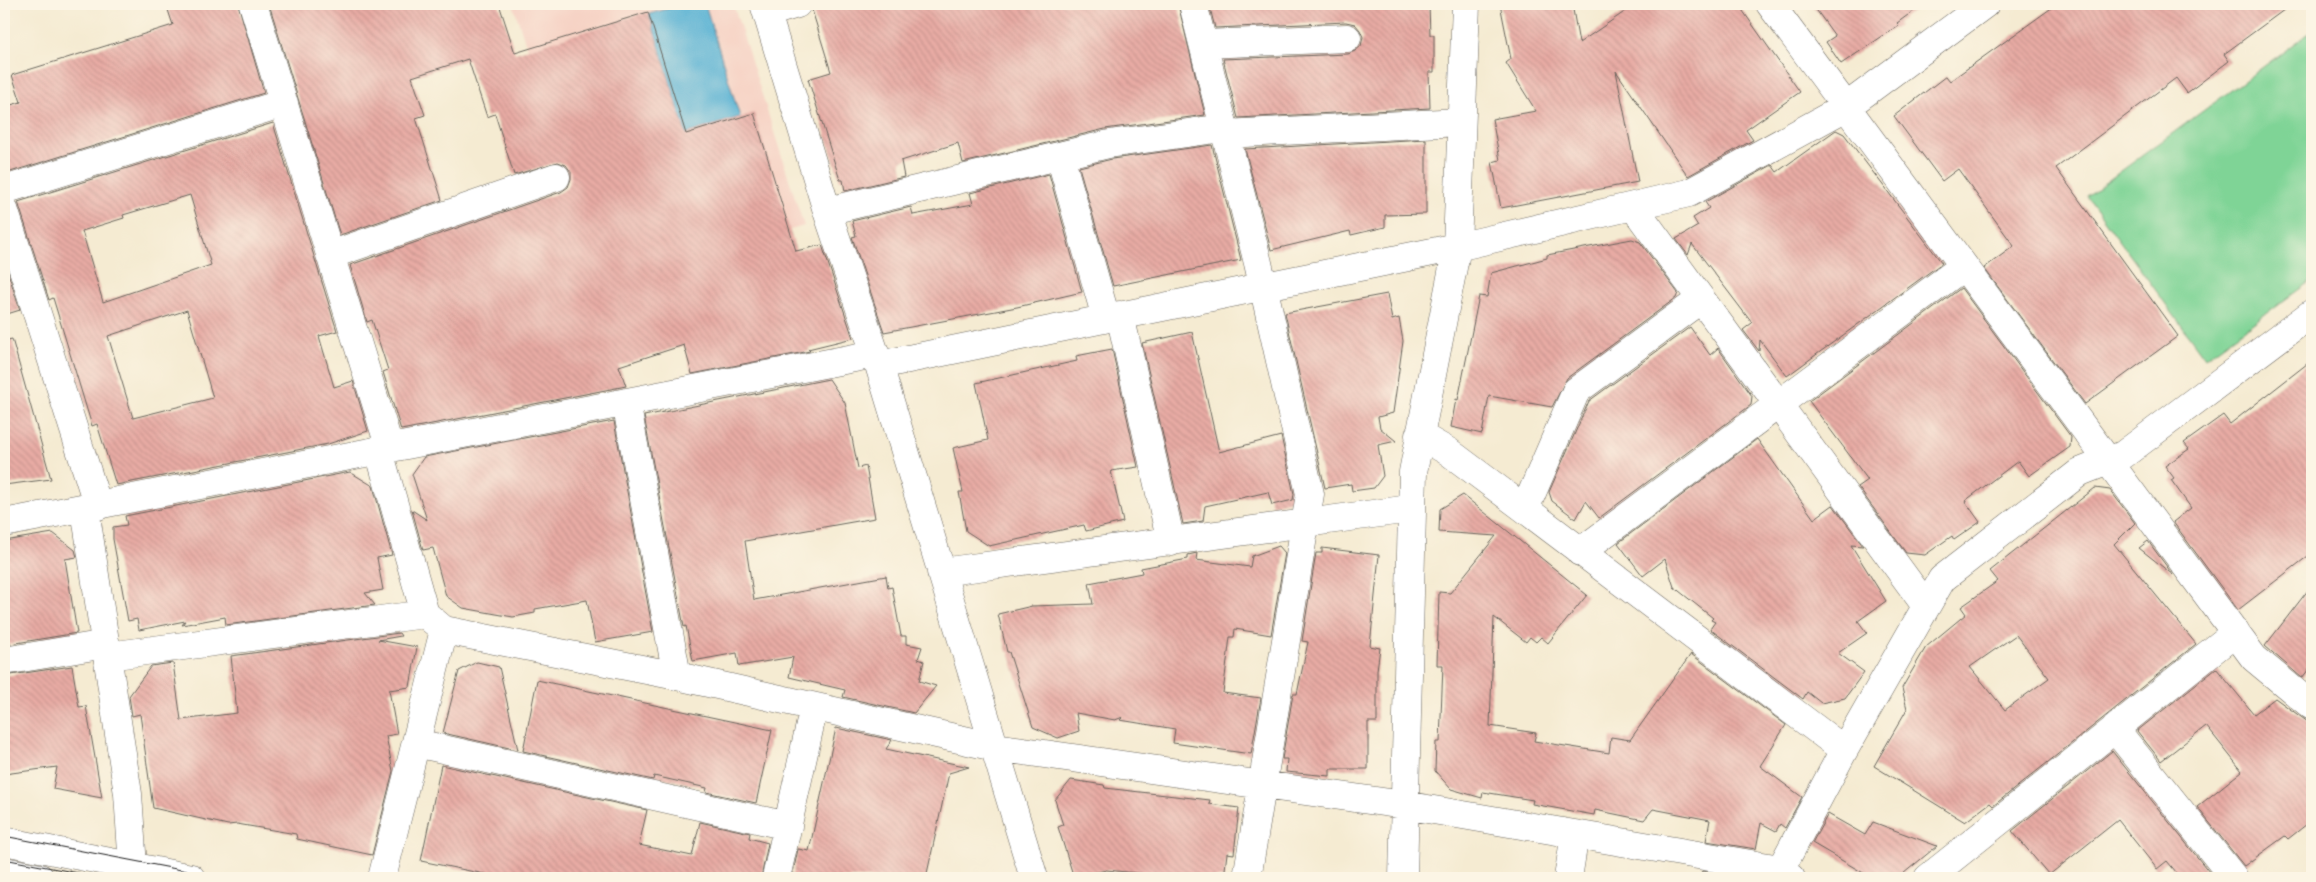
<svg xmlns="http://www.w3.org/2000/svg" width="2316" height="882" viewBox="0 0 2316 882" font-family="Delius,sans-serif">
	<defs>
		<pattern id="building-back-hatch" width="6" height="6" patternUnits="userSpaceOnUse" patternTransform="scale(1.25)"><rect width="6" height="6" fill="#e8aba4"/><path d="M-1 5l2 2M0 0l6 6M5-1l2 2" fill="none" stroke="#c6938d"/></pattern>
	</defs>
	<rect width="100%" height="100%" fill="#fcf5e5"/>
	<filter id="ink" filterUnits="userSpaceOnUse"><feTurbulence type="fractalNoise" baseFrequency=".02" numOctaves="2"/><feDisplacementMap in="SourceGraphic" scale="10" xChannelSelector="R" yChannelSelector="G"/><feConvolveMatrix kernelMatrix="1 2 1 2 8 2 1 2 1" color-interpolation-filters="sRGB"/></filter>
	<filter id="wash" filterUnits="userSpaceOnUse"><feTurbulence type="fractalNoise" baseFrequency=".0096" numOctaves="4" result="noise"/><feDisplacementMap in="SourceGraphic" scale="20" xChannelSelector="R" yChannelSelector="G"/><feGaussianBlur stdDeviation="1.12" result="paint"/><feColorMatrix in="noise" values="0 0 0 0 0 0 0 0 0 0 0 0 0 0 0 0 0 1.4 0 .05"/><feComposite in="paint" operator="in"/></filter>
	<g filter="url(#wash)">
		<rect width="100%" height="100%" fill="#f5ebd2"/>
		<path fill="#f6d2c4" d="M513 4H733L804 226 602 285Z"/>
		<path fill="#7fd496" stroke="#4e7859" d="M2312 31V280L2205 358 2087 196Z"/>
		<path fill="#55b0d3" stroke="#386678" d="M684 4H705L740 117 686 134 649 14Z"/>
		<g id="blocks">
			<path fill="url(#building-back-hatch)" fill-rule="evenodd" d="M166 4H238L264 93 4 174V107L21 102 12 75 173 25Z
				M269 4H499L515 53 648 12 686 134 754 113 796 251 822 245 853 338 808 349 810 351 692 374 684 345 619 366 626 386 401 430 383 372 388 370 372 320 367 322 350 265 561 192 568 187 571 179V172L566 165 558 162 514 175 495 114 487 117 468 59 412 77 425 115 416 118 442 200 340 235Z
				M832 4H1178L1205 115 1105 129 963 163 958 143 901 161 904 177 845 191 843 180H840L808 79 831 72 812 10Z
				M1209 4 1429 5 1430 35H1434V72H1429L1430 108 1238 118 1223 59 1348 54 1355 51 1361 46 1363 37 1360 30 1355 24 1346 22 1215 28Z
				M1500 4H1572L1579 43 1636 4H1738L1800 92 1746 130 1753 140 1688 176 1616 71 1638 182 1501 208 1492 162 1500 160 1492 119 1536 111 1506 63 1511 59Z
				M1812 4H1923L1897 23 1899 25 1841 64 1826 42 1835 36Z
				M2057 4H2292L2224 54 2229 61 2187 93 2176 78 2056 168 2178 336 2085 404 1984 268 2014 246 1958 169 1942 181 1894 116 1946 76 1950 81Z
				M273 123 337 331 319 336 334 387 353 381 368 431 328 444 116 485 97 424 92 426 53 298 49 300 18 202ZM190 195 211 265 103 302 82 231 124 218 123 215ZM187 310 213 398 133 418 108 336Z
				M1836 130 1844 134 1942 263 1787 376 1760 340 1759 351 1743 330 1752 323 1692 244 1688 255 1676 239 1698 226 1693 218 1709 208 1705 202 1772 165 1777 172Z
				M1426 139V214L1385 215V227L1351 235 1350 231 1271 250 1245 149Z
				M1212 145 1241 260 1113 286 1079 167 1112 159Z
				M1049 174 1082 292 1017 307 884 332 852 237 856 236 852 221 911 207 913 215 973 204 970 193Z
				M1632 239 1640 242 1678 293 1676 298 1567 378 1552 407 1489 396 1482 434 1451 427 1456 399 1458 400 1479 296 1487 297 1491 273 1547 258V255Z
				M4 260 20 310 4 315Z
				M1961 288 2071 437 2070 447 2029 476 2018 461 1965 501 1980 522 1954 540 1952 536 1925 555 1906 553 1858 487 1868 480 1809 401Z
				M1387 294 1392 320 1399 318 1403 341 1393 413 1378 417 1380 428 1396 441 1378 445 1383 476 1374 488 1352 491 1351 484 1325 488 1285 313Z
				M1690 327 1710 355 1718 348 1752 396 1751 405 1599 518 1586 501 1576 519 1552 501 1549 492 1589 401Z
				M1192 332 1219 452 1281 436 1294 494 1293 500 1272 505 1268 492 1205 506 1203 521 1183 524 1142 343Z
				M12 339 51 479 4 485V341Z
				M1112 349 1138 467 1111 471 1123 522 1086 531 1084 525 989 546 966 531 959 492H963L953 448 988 440 976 383 1077 361 1076 356Z
				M2312 360V553L2238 610 2173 522 2191 508 2171 480 2174 478 2165 466 2189 449 2184 443 2223 415 2230 424Z
				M829 379 845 403 858 468 866 466 875 518 745 541 754 600 886 576 888 588 892 587 901 636H906V644L922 647 918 659 924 661 919 681 936 686 914 713 843 697 845 690 789 677 793 657 739 666 737 653 693 661 686 626 684 627 644 416Z
				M614 421 653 632 595 642 587 600 535 609V613L513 617 463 608 446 596 433 548 423 550 412 510 427 520 412 474 424 457Z
				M1757 439 1814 519 1833 505 1863 546 1851 545 1886 601 1858 621 1867 633 1838 653 1864 672 1845 698 1821 703 1807 692 1803 699 1710 629 1715 622 1711 620 1713 618 1674 587 1665 559 1643 576 1618 543Z
				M350 472 373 486 392 555 377 558 383 590 365 593 375 605 226 625 225 617 182 625 185 621 139 630 137 619 128 621 113 539V527L127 525 125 516Z
				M2095 488 2110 490 2135 523 2114 544 2196 644 1993 806 1990 803 1965 822 1874 766 1907 709 1902 688 1926 647 1966 614 1961 607 1998 581 1990 571ZM2016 635 2049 678 2005 710 1970 667Z
				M1463 495 1587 595 1548 643 1541 637 1536 642 1530 637 1526 642 1494 617 1490 726 1536 733 1534 741 1609 753 1611 737 1630 740 1691 654 1786 725 1760 766 1802 797 1785 828 1780 824 1776 831 1761 823 1756 849 1706 841 1710 820 1653 809 1644 820 1595 810 1594 815 1532 804 1533 800 1483 792 1482 798 1451 789 1435 771 1436 742H1440L1443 665H1437L1439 592 1450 593 1496 536 1439 532 1440 509Z
				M53 533 75 550 77 557 65 559 77 633 4 645V541Z
				M2148 541 2173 575 2139 548Z
				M1279 546 1285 553 1271 635 1235 629 1234 637H1230L1223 693 1261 698 1251 754 1173 743 1175 729 1120 720 1123 717 1115 720 1076 713 1079 731 1058 738 1033 727 1009 652H1007L998 614 1032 606 1093 604 1089 583 1142 573 1141 568 1188 559V555L1197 553 1196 560 1250 567 1252 556Z
				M1322 548 1379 555 1370 646 1380 648 1377 670V722H1368V769H1330V776L1286 772 1287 759H1282L1293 694H1297L1308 642 1302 641 1316 553H1322Z
				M2312 585V665L2302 678 2265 646Z
				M399 633 401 636 378 640 417 647 410 687 389 690 397 734 386 736 393 771 372 855 297 839 296 834 237 824 228 825 153 808 140 714 132 716 129 696 151 666 173 663 181 720 237 713 231 656Z
				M477 662 499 667 518 750 443 733 459 671Z
				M72 666 79 707 86 706 102 798 53 789 57 767 4 774V676Z
				M2216 668 2254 714 2275 698 2312 725V820L2288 839 2285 836 2244 866 2197 807 2242 771 2206 726 2161 761 2137 731Z
				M537 680 772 730 756 803 706 792 707 788 654 776 653 780 523 751Z
				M836 728 892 740 886 749 969 767 949 773 926 878H792L798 849 809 851Z
				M2112 751 2214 878H2181L2167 861 2157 869 2118 820 2049 875 2012 831Z
				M441 765 647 810 639 845 692 856 700 822 750 833 749 838 768 843 761 878H504L421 861Z
				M1071 780 1104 785 1105 788 1210 800 1209 804 1239 808 1234 854 1227 853 1224 878H1188L1106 870 1074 878 1058 827 1063 825 1055 800Z
				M1828 814 1865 835 1873 822 1937 846 1898 878H1872L1812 843Z
				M1702 871 1741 878H1700Z"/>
		</g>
	</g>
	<g filter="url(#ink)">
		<use href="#blocks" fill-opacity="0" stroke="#68645c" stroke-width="1"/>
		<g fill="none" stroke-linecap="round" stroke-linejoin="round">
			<defs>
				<path id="minor" d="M253 4 390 449
					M764 4 827 211 879 365 1034 878
					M1193 4 1258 263 1310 494 1247 878
					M1770 4 2254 658 2312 706
					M767 13 797 4
					M1204 44 1347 38
					M1225 134 1461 122
					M1060 156 1106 318
					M4 190 284 103
					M1633 206 1926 606
					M4 209 98 506
					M827 211 1109 144 1223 128
					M330 255 556 177
					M1120 315 1171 542
					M879 365 1457 247 1689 193 1846 107 1985 4
					M626 402 677 676
					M1419 435 1449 452 1525 509 1844 750
					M379 451 425 614 444 630 382 878
					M85 509 128 794 133 867
					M1525 509 1576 391 1701 299
					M4 523 875 354
					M1580 552 1964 266
					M941 572 1410 509
					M444 630 677 676 995 747 1404 805 1780 869 1791 878
					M108 656 425 614
					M4 661 106 644
					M2115 729 2234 878
					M416 743 788 826
					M776 878 814 707
					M1403 878 1413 472 1457 247 1466 4
					M1568 878 1575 834
					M1776 878 1844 750 1942 579 2080 472 2123 455 2312 313
					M1928 878 2236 632"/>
				<path id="major" d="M4 841 191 878
					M4 871 40 878"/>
			</defs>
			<use href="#minor" stroke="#68645c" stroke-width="29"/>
			<use href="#major" stroke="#68645c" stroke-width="29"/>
			<use href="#minor" stroke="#fff" stroke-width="28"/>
			<use href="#major" stroke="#fff" stroke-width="28"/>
			<path stroke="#1c1c1c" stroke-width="1" d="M4 836 223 878
				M4 859 105 878"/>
		</g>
	</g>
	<rect width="2316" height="882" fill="none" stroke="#fcf5e5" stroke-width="20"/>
</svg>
